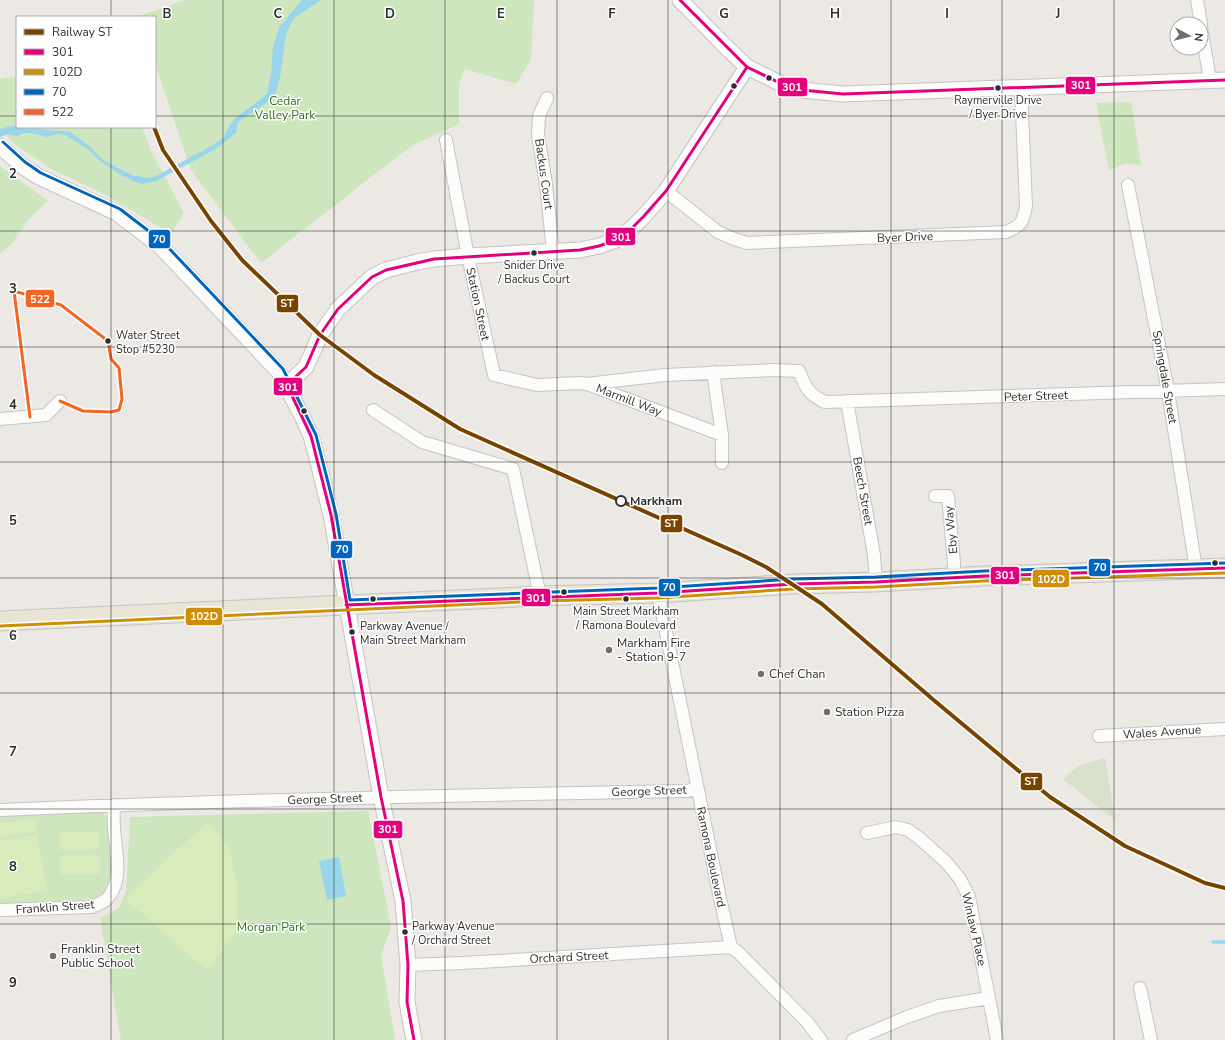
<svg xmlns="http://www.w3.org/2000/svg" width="1225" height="1040" viewBox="0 0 1225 1040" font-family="'Nunito Sans',sans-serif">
	<rect width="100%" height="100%" fill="#ece8e4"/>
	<path fill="#cee6be" d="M185 0H534L531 59 516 84 465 69 459 83V124L411 146 261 263 191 170 155 64V17L139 16Z
		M17 76V127H142L152 153 184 213 171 234 106 195 53 170 15 145 0 129V79Z
		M1131 102 1141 165C1126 163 1122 163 1109 171L1096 103Z
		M0 166 48 201C42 207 35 213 29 219 23 228 9 250 0 253Z
		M368 811 391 927 381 956 395 1040H121L100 918 119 908 126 891 130 817Z
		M99 812 104 814 107 819 112 879 104 893 94 899 0 904V816Z"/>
	<path fill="#d8e0cc" d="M1105 758 1114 813 1116 821 1063 779 1080 765Z"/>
	<path fill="#d9eabb" d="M35 818 37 831 0 837V823Z
		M207 822 228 845 237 884V929L208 971 125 899Z
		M99 831V849L60 850V832Z
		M37 835 47 890 0 899V841Z
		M100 855V874L61 875 60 857Z"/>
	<path fill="#99d6ec" d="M302 0H321L294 18 286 34 280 78 274 98 238 122 236 133 216 149 156 181 143 184 135 182 121 175 99 160 89 150 65 135 58 134 47 137 30 133H24L17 136 8 134 0 137V129L11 126 70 132 88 145 103 160 134 176H140L146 178 154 177 213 145 223 138 233 120 267 94 271 73 273 47 280 26Z
		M339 857 346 896 327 900 319 861Z"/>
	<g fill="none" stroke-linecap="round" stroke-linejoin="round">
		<path stroke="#99d6ec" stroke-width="3.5" d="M1213 942H1225"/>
		<defs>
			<path id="minor" d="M1197 0 1201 24
				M1201 27 1210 80
				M547 98 539 116 538 135 546 184 553 251
				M446 140 468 256 494 375 537 385 579 383 587 384 722 435
				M1128 185 1168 391 1196 569
				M666 191 718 232 734 239 747 243 1006 232C1021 226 1023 223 1026 206L1021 88
				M713 372 722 435V463
				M587 384 665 375 775 370 799 371C806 388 808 394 825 402L1225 389
				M847 401 874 555 876 582
				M373 410 422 442 513 469 540 596
				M0 419 46 415 60 401
				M935 496H948L954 563V578
				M658 593 720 898 731 947 739 953 807 1022 821 1040
				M1099 736 1225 729
				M0 810C229 800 457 795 686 791L697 789
				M867 833 896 827 908 830 918 837 946 862 960 879 969 897 989 998
				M0 910 92 907C99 904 106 902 110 895 123 877 115 848 114 827 113 820 114 812 114 805
				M408 965 462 963 731 947
				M1140 988 1151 1040
				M853 1040 907 1017 939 1006 989 998 997 1040"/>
			<path id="tertiary" d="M680 0 724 45 747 67 780 83 802 90 843 94 1225 80
				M0 146 22 166 39 177 117 213 160 246 279 372 303 418 311 436 316 454 331 515 381 797 403 901 408 965 407 1002 414 1040
				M287 385 306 367 320 335 338 309 372 277 386 270 417 262 434 259 468 256 580 250 599 246 616 240 631 229 644 216 666 191 747 67"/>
			<path id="primary" d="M0 621 540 596 658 593 794 584 876 582 984 576 1225 568"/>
		</defs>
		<use href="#minor" stroke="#c5c4c5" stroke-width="14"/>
		<use href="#tertiary" stroke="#c5c4c5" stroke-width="17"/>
		<use href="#primary" stroke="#c6c5c4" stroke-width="21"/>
		<use href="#minor" stroke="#fcfcfb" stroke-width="12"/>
		<use href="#tertiary" stroke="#fcfcfb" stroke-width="15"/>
		<use href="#primary" stroke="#e8e4d6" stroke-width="19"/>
		<defs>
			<path id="bus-1" d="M680 0 747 67 780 83 802 90 843 94 1225 80
				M346 605 658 593 794 584 876 582 984 576 1225 568
				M414 1040 407 1002 408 965 403 901 381 797 331 515 311 436 287 385 306 367 320 335 338 309 372 277 386 270 434 259 580 250 599 246 616 240 631 229 644 216 666 191 747 67"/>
			<path id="bus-2" d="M0 626 540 601 658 598 794 589 876 587 984 581 1225 573"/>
			<path id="bus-3" d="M3 142 25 162 41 173 120 209 163 242 283 369 316 435 336 514 350 600 658 588 794 579 876 577 984 571 1225 563"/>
			<path id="bus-4" d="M60 401 83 411 111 412 119 410
				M30 417 14 291 61 305 108 341 111 359 119 368 122 399 119 410"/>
		</defs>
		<use href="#bus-1" stroke="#fff" stroke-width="6"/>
		<use href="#bus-2" stroke="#fff" stroke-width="6"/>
		<use href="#bus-3" stroke="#fff" stroke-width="6"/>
		<use href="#bus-4" stroke="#fff" stroke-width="6"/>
		<use href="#bus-1" stroke="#e5007d" stroke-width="3"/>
		<use href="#bus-2" stroke="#cf8e09" stroke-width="3"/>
		<use href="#bus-3" stroke="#0065bd" stroke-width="3"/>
		<use href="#bus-4" stroke="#f26522" stroke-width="3"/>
		<defs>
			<path id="rail-1" d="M154 127 163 150 211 221 242 260 320 335 374 375 460 429 742 555 766 567 822 604 936 702 1050 797 1125 846 1205 883 1225 888"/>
		</defs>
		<use href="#rail-1" stroke="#fff" stroke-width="7"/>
		<use href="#rail-1" stroke="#794400" stroke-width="4"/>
	</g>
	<path fill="none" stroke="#2e2e2e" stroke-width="1" stroke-opacity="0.55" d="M111 0V17M223 0V1040M334 0V1040M445 0V1040M557 0V1040M668 0V1040M780 0V1040M891 0V1040M1002 0V1040M1114 0V1040M0 116H17M155 116H1225M111 127V1040M0 231H1225M0 347H1225M0 462H1225M0 578H1225M0 693H1225M0 809H1225M0 924H1225"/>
	<g fill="#2e2e2e" stroke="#fff" stroke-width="1.5">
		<circle cx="769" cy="78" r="3.5"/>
		<circle cx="734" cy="86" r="3.5"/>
		<circle cx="998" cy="88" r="3.5"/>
		<circle cx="534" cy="253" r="3.5"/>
		<circle cx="108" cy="341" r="3.5"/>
		<circle cx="304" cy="411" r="3.5"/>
		<circle cx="1215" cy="563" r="3.5"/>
		<circle cx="564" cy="592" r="3.5"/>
		<circle cx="373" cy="599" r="3.5"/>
		<circle cx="626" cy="599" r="3.5"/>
		<circle cx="352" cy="632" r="3.5"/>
		<circle cx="405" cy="932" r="3.5"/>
	</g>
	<circle fill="#fff" stroke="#2e2e2e" stroke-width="2" cx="621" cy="501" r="5"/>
	<g fill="#706f6e" stroke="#fff" stroke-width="1.5">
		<circle cx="609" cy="650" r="4"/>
		<circle cx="761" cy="674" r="4"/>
		<circle cx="827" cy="712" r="4"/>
		<circle cx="53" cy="956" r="4"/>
	</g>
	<g text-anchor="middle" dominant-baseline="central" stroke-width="3" stroke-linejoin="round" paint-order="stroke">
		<g font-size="11" fill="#2e2e2e" stroke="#fff">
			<text x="998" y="100">Raymerville Drive<tspan x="998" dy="14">/ Byer Drive</tspan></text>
			<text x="534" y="265">Snider Drive<tspan x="534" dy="14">/ Backus Court</tspan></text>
			<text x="116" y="335" text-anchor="start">Water Street<tspan x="116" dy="14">Stop #5230</tspan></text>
			<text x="626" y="611">Main Street Markham<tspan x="626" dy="14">/ Ramona Boulevard</tspan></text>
			<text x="360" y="626" text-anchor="start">Parkway Avenue /<tspan x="360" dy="14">Main Street Markham</tspan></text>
			<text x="412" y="926" text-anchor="start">Parkway Avenue<tspan x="412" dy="14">/ Orchard Street</tspan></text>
		</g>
		<g font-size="12" fill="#2c6e1b" stroke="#fff">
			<text x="285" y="101">Cedar<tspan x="285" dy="14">Valley Park</tspan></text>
			<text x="271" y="927">Morgan Park</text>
		</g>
		<g font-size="12" fill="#2e2e2e" stroke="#fff">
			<text transform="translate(544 174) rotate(82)">Backus Court</text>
			<text transform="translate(905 237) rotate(-2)">Byer Drive</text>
			<text transform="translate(478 304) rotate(78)">Station Street</text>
			<text transform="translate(1165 377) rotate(80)">Springdale Street</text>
			<text transform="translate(1036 396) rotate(-2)">Peter Street</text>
			<text transform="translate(629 400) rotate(21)">Marmill Way</text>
			<text transform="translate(863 491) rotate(80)">Beech Street</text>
			<text transform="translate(951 530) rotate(-96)">Eby Way</text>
			<text transform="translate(1162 732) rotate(-4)">Wales Avenue</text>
			<text transform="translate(649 791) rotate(-2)">George Street</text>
			<text transform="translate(325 799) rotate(-2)">George Street</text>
			<text transform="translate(711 857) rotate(78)">Ramona Boulevard</text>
			<text transform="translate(55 907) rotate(-4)">Franklin Street</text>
			<text transform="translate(974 929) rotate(77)">Winlaw Place</text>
			<text transform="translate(569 957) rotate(-3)">Orchard Street</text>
		</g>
		<g font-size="12" font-weight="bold" fill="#2e2e2e" stroke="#fff" text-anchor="start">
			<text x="630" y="501">Markham</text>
		</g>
		<g font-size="12" fill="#2e2e2e" stroke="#fff" text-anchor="start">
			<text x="617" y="643">Markham Fire<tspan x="617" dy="14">- Station 9-7</tspan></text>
			<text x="769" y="674">Chef Chan</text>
			<text x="835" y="712">Station Pizza</text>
			<text x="61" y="949">Franklin Street<tspan x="61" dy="14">Public School</tspan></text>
		</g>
	</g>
	<g font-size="13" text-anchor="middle" font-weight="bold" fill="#2e2e2e" stroke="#fff" stroke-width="3" stroke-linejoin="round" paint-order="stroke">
		<text x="167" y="18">B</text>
		<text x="278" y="18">C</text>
		<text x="390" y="18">D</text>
		<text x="501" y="18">E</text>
		<text x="612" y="18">F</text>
		<text x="724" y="18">G</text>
		<text x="835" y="18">H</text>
		<text x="947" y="18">I</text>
		<text x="1058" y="18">J</text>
		<text x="13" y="178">2</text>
		<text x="13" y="293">3</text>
		<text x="13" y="409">4</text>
		<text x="13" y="525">5</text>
		<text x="13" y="640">6</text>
		<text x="13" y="756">7</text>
		<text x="13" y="871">8</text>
		<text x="13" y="987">9</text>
	</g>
	<g stroke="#fff" stroke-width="1.5">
		<rect x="1065" y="76" width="31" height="19" rx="4" fill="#e5007d"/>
		<rect x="777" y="77" width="31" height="20" rx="4" fill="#e5007d"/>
		<rect x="605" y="227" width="31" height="19" rx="4" fill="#e5007d"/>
		<rect x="148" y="229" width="23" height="20" rx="4" fill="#0065bd"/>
		<rect x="25" y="289" width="30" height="19" rx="4" fill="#f26522"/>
		<rect x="276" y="294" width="23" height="19" rx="4" fill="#794400"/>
		<rect x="273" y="377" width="30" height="19" rx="4" fill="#e5007d"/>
		<rect x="660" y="514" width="23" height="19" rx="4" fill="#794400"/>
		<rect x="330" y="540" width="23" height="19" rx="4" fill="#0065bd"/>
		<rect x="1088" y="558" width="23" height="19" rx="4" fill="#0065bd"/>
		<rect x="990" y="566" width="30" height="19" rx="4" fill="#e5007d"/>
		<rect x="1032" y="569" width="38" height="19" rx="4" fill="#cf8e09"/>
		<rect x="658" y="578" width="23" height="19" rx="4" fill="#0065bd"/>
		<rect x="521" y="588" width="30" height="19" rx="4" fill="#e5007d"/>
		<rect x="185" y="607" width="38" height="19" rx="4" fill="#cf8e09"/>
		<rect x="1020" y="772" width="23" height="19" rx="4" fill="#794400"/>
		<rect x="373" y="820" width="30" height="19" rx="4" fill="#e5007d"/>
	</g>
	<g font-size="11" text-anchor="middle" font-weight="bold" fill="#fff">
		<text x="1081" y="89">301</text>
		<text x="792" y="91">301</text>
		<text x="621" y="241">301</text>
		<text x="159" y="243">70</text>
		<text x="40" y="303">522</text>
		<text x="287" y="307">ST</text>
		<text x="288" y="391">301</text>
		<text x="671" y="527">ST</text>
		<text x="342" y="553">70</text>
		<text x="1100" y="571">70</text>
		<text x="1005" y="579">301</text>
		<text x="1051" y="583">102D</text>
		<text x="669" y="591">70</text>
		<text x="536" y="602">301</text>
		<text x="204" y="620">102D</text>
		<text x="1031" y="785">ST</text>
		<text x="388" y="833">301</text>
	</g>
	<rect x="16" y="16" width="140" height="112" fill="#ffffff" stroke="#ababab"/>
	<rect x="24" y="29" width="20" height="6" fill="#794400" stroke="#ababab"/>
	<text x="52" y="36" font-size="12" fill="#2e2e2e">Railway ST</text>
	<rect x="24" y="49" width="20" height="6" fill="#e5007d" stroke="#ababab"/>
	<text x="52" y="56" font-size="12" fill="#2e2e2e">301</text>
	<rect x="24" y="69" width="20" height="6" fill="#cf8e09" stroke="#ababab"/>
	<text x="52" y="76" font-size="12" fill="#2e2e2e">102D</text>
	<rect x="24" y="89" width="20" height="6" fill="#0065bd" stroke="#ababab"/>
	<text x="52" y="96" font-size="12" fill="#2e2e2e">70</text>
	<rect x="24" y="109" width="20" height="6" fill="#f26522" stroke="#ababab"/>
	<text x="52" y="116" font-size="12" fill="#2e2e2e">522</text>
	<g transform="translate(1189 36) rotate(97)"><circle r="19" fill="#ffffff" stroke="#ababab"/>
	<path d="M0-3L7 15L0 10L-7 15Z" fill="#706f6e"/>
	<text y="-6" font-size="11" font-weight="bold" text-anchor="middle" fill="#2e2e2e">N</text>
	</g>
</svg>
